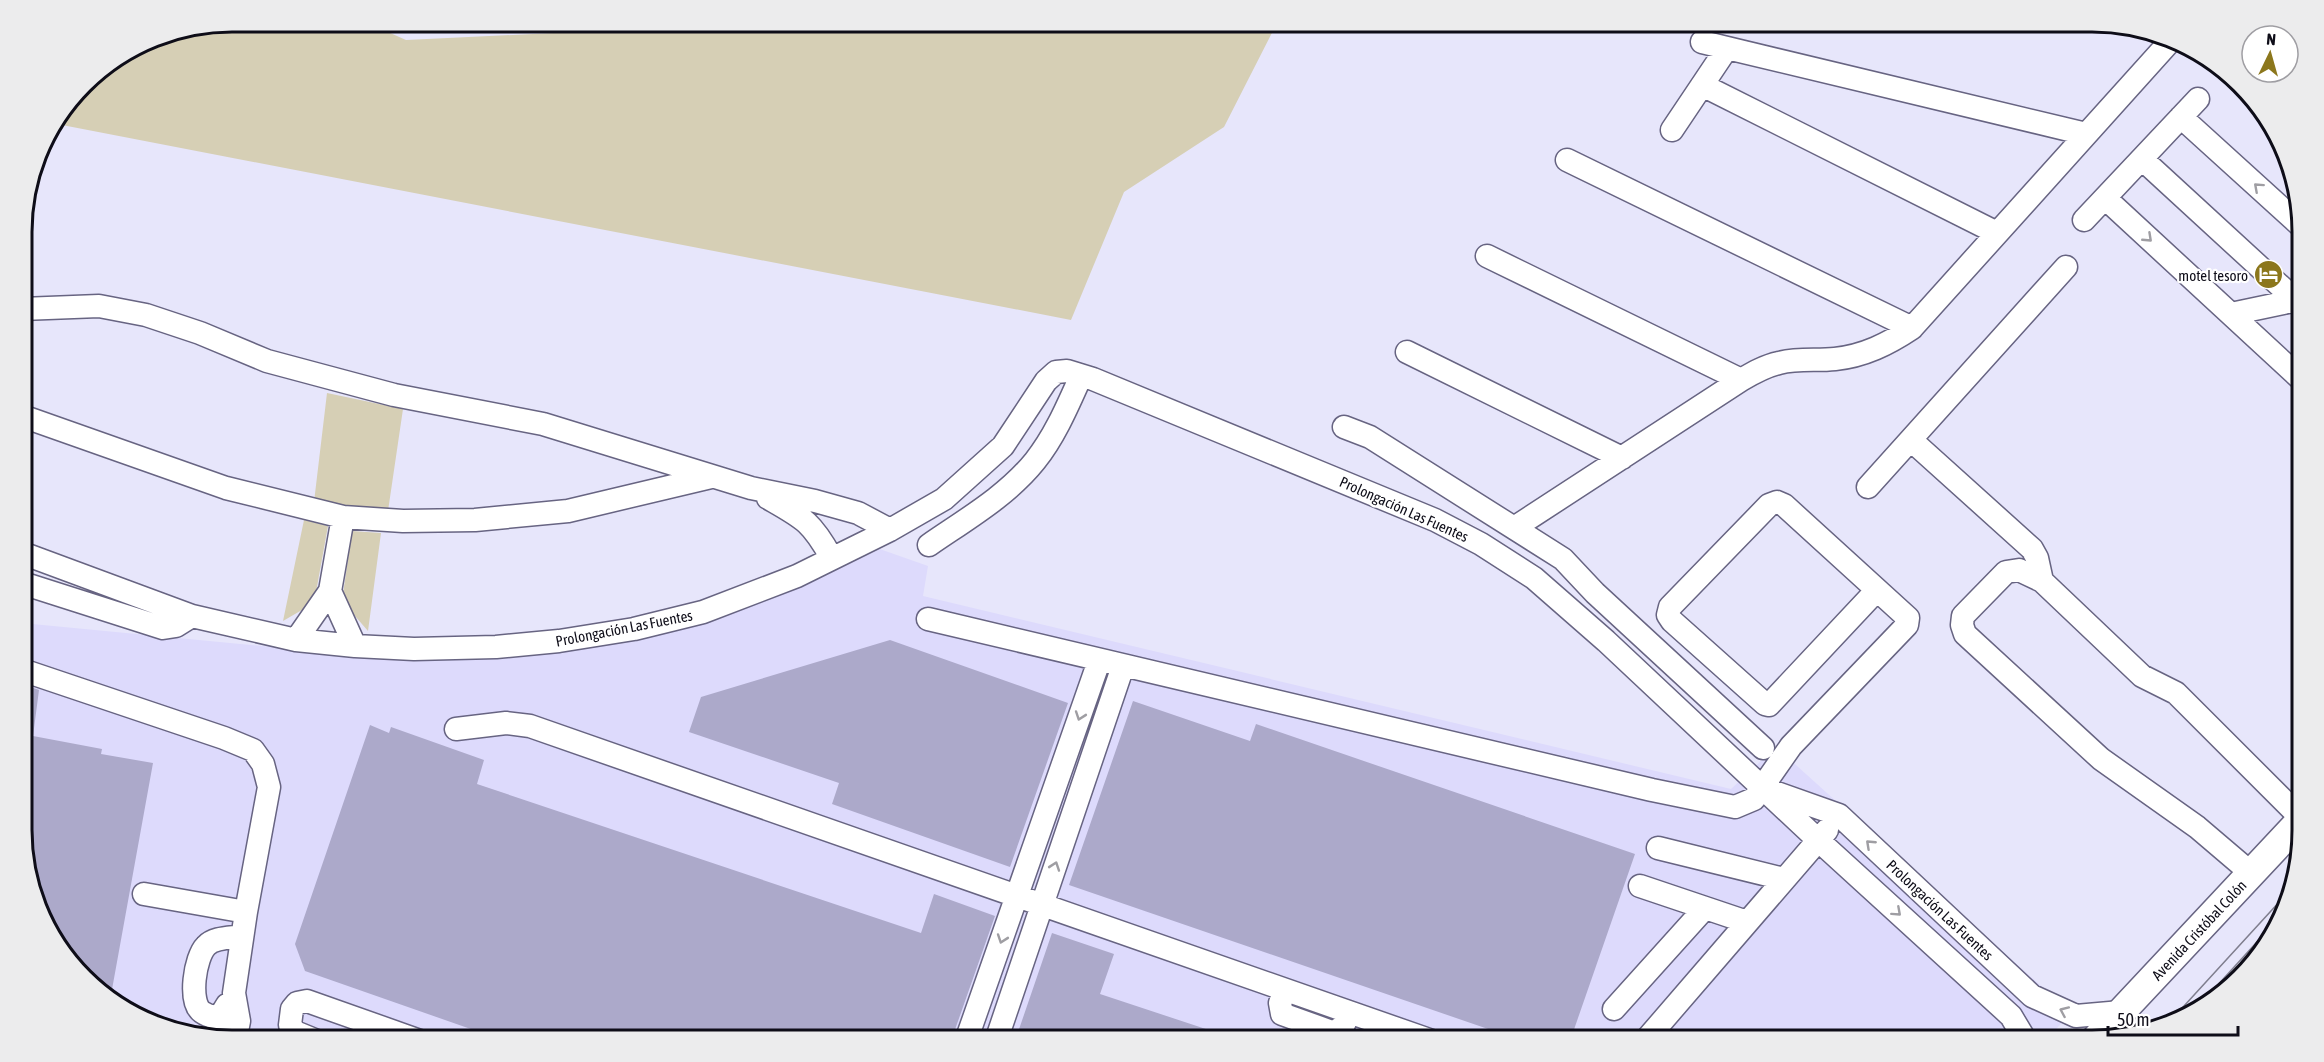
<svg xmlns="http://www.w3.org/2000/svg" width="2324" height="1062" viewBox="0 0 2324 1062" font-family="'Asap Condensed',sans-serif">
	<rect width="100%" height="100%" fill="#e7e6fb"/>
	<path fill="#dddafc" d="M874 547 928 566 923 596 1731 789 1776 747 2071 1013 2045 1041H231L151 1025 64 958 23 858 22 623 387 658 446 660 518 656 578 648Z"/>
	<path fill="#d6cfb5" d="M231 21H363L406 40 553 33 591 21H1278L1224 127 1124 192 1071 320 62 125 68 106 92 73 151 37Z
		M327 393 403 409 388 511 314 502Z
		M304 520 328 526 314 603 283 621Z
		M352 531 381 533 368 631 342 601Z"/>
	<path fill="#aca9ca" d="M890 640 1068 703 1010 867 832 804 839 783 689 732 701 697Z
		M22 684 39 690 33 736 102 749 101 754 153 763 111 995 64 958 23 858Z
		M1133 701 1250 741 1256 724 1635 854 1570 1041H1523L1069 885Z
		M370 725 389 733 391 727 484 760 477 784 921 933 934 894 995 916 951 1041H505L305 971 295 944Z
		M1052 933 1114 954 1100 994 1233 1038 1232 1041H1015Z"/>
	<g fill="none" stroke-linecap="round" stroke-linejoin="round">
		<defs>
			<path id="minor" d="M1702 42 2086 134
				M1702 85 1997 233
				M2181 117 2301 226
				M1672 130 1727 48
				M2142 159 2302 306
				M1567 160 1912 328
				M2105 198 2302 380
				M2084 220 2198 99
				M1487 256 1741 380
				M22 309 99 306 146 315 200 333 267 361 394 395 543 424 751 488 815 501 858 513 890 530
				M2231 314 2302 299
				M1407 352 1622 458
				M22 416 226 488 343 517 403 521 475 520 568 511 711 477
				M1344 427 1370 437 1563 559 1595 593 1763 748
				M1911 440 2032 549 2037 558 2042 581 2142 676 2176 693 2302 819
				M1868 487 2066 267
				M768 498C803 518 811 521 831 557
				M343 517 330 591 355 646
				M1514 528 1741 380C1753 373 1765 366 1779 363 1797 358 1817 361 1835 359 1864 356 1888 344 1912 328L2174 37
				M929 545C965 520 1007 496 1035 461 1055 436 1068 405 1081 376
				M22 553 192 616 296 640 355 646 414 649 496 647 559 641 634 629 703 612 797 576 890 530 944 499 1003 446 1046 381 1056 372 1067 371 1093 379 1435 520 1481 544 1534 578 1606 641 1818 840 2011 1016 2026 1041
				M2042 581 2019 570 2006 572 1963 616 1962 625 1965 634 2101 759 2197 827 2251 873
				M22 583 163 628 176 626 192 616
				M928 619 1652 790 1735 807 1754 799 1791 746 1907 625 1908 618 1784 505 1777 502 1769 505 1670 607 1668 615 1672 621 1765 704 1769 705 1876 591
				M296 640 330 591
				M22 670 224 738 253 750 263 764 269 787 246 912 234 993 239 1021 235 1041
				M456 729 506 723 530 726 1432 1041
				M1771 791 1839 815 2032 996 2076 1016 2121 1012
				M1658 848 1784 879
				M1640 886 1747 922
				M144 894 246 912
				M1285 990 1280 1003 1282 1014 1332 1032C1344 1029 1345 1023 1349 1012
				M1614 1009 1705 908
				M239 1021C227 1019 212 1019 202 1012 188 1002 195 957 206 946 214 937 231 938 242 936
				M216 1038 219 1018 227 1005
				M317 1041 295 1032 290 1025 292 1009 297 1003 307 1001 420 1041
				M966 1041 1099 661
				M996 1041 1123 666
				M1645 1041 1827 830"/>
			<path id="major" d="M2094 1041 2303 818"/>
		</defs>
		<use href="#minor" stroke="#676482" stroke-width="25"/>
		<use href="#major" stroke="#676482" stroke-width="31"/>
		<use href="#minor" stroke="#fff" stroke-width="22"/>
		<use href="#major" stroke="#fff" stroke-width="28"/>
		<path stroke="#7f7e8e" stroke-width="1.5" d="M2194 1011 2287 909
			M2173 1018 2292 888"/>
	</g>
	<defs><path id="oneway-chevron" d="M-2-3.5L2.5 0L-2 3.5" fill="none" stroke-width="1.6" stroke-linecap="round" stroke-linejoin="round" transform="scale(1.5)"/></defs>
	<g stroke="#9f9ea3">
		<use href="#oneway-chevron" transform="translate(2258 187) rotate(-138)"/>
		<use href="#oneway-chevron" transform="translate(2148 238) rotate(43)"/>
		<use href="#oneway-chevron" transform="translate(1080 716) rotate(109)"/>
		<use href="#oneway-chevron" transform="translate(1870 844) rotate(-137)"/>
		<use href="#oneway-chevron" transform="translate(1055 866) rotate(-71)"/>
		<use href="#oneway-chevron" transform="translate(1897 912) rotate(42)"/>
		<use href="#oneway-chevron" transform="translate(1002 939) rotate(109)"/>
		<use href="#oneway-chevron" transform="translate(2064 1011) rotate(-156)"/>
	</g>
	<defs>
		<symbol id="hotel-disc" viewBox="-11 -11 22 22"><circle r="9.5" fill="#8c771c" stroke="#fff"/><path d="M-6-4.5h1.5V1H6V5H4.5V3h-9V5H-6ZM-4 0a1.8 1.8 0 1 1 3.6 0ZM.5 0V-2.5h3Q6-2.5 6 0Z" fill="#fff"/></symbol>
	</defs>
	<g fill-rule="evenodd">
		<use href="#hotel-disc" x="2252" y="258" width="33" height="33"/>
	</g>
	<g text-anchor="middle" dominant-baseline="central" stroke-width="4.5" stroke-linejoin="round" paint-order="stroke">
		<g font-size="15" fill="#0e0d18" stroke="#fff" text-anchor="end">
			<text x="2248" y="275">motel tesoro</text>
		</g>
		<g font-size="15" fill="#0e0d18" stroke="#fff">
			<text transform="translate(1404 509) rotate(24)">Prolongación Las Fuentes</text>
			<text transform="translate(624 628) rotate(-11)">Prolongación Las Fuentes</text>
			<text transform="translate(1940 910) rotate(43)">Prolongación Las Fuentes</text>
			<text transform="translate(2199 930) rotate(-47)">Avenida Cristóbal Colón</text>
		</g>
	</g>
	<path d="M0 0H2324V1062H0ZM232 32H2092A200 200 0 0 1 2292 232V830A200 200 0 0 1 2092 1030H232A200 200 0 0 1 32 830V232A200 200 0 0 1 232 32Z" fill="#ececed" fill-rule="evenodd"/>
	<path fill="none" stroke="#0e0d18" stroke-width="3" d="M232 32H2092A200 200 0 0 1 2292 232V830A200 200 0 0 1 2092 1030H232A200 200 0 0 1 32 830V232A200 200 0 0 1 232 32Z"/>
	<g transform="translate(2270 54) rotate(5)"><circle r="28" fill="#ffffff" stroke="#9f9ea3" stroke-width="1.5"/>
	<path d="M0-4.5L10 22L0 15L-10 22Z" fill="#8c771c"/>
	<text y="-9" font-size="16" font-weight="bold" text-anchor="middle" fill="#0e0d18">N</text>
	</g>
	<path d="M2108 1026v9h130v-9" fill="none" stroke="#0e0d18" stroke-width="3"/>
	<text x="2117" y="1026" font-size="18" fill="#0e0d18" stroke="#ffffff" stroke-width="4.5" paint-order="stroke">50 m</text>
</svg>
